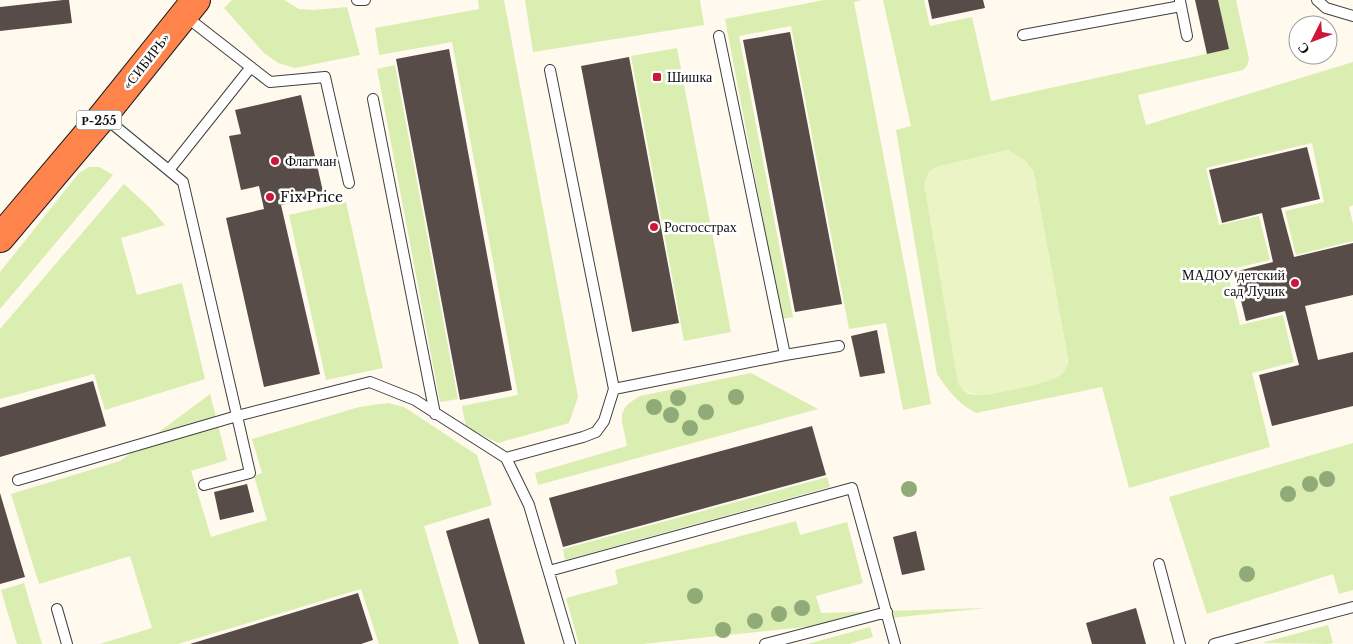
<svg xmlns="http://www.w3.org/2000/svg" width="1353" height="644" viewBox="0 0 1353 644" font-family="'Libre Baskerville',serif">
	<rect width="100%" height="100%" fill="#fff9ee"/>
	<path fill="#daeeb2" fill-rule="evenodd" d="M232 0H284L299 9 314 10 347 7 360 55 295 68 278 63 264 53 224 8Z
		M478 0H504L578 397 569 423 498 443 466 427 462 406 518 395 452 42 379 55 375 28 479 9Z
		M525 0H700L704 25 533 52Z
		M824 0H862L854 2 931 404 903 410 886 323 849 329 791 26 739 36 793 317 782 319 725 19Z
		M883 0H924L930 26 972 17 991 101 1229 49 1218 0H1236L1249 59 1247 66 1243 70 1138 95 1146 125 1353 62V205L1349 207 1353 224V241L1296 255 1285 211 1324 202 1312 143 1206 168 1219 225 1259 216 1270 260 1227 270 1240 325 1283 315 1294 362 1252 373 1270 447 1129 488 1102 387 976 413C956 401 951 394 937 374L896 130 911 126ZM1008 150 1033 170 1067 353 1068 364 978 395 969 394 963 390 936 167Z
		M677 48 731 332 684 341 631 56Z
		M395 65 458 399 440 402 377 69Z
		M89 167H99L113 175 0 309V272L79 173Z
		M124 184 150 208 165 225 121 238 137 295 182 283 205 379 105 410 94 374 0 399V329Z
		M346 202 383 368 326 380 289 215Z
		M751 373 818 409 538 485 535 473 627 446C623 420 613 411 640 396Z
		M210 394 227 460 191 471 211 537 267 520 254 476 262 473 252 439 359 407 388 403 404 407 477 455 492 505 424 526 459 644H379L361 589 178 644H100L152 628 130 556 39 584 11 494 120 461Z
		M1353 443V590L1339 594 1333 574 1207 614 1169 497Z
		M827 477 830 487 565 560 563 549Z
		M796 521 800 535 847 522 863 583 816 596 821 613 986 608 642 644H579L566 598 618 584 615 570Z
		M24 583 42 644H17L1 590Z
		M1328 625 1333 643 1328 644 1262 643Z
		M870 627 873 637 849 644H807Z"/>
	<path fill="#ebf4c5" d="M1008 150 1025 160 1033 170 1067 353C1067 360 1068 366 1064 372 1057 383 1001 392 986 395 974 395 966 394 958 384L924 184 929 171 936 167Z"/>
	<path fill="#574c48" d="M63 0H69L72 23 0 31V7Z
		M928 0H983L985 8 932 19Z
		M1195 0H1218L1229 49 1207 54Z
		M790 32 842 304 795 312 743 40Z
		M449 49 512 390 460 400 396 59Z
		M629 57 679 323 632 332 581 66Z
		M301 95 324 196 281 205 320 374 264 387 226 218 264 209 259 186 241 190 229 136 241 134 235 110Z
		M1307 147 1320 199 1281 208 1294 257 1353 243V295L1305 306 1318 360 1353 352V406L1272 426 1259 375 1299 365 1285 311 1246 321 1234 272 1273 262 1262 213 1222 223 1209 170Z
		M877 330 885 373 860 377 851 336Z
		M93 381 106 426 0 457V408Z
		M812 426 826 475 563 547 549 498Z
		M247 484 254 512 220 520 214 492Z
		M0 493 25 577 0 584Z
		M489 518 525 644H479L446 531Z
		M916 531 925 570 902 575 893 537Z
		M358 593 373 640 361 644H190Z
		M1136 608 1146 644H1092L1086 623Z"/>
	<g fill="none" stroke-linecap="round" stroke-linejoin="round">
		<defs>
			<path id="lane" d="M357 0H365
				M1317 0 1326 8 1353 16
				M1180 1 1187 36
				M184 15 270 82 325 77 349 183
				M1023 35 1181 6
				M719 36 785 355
				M373 99 435 414
				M104 117 183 182 237 416 370 382 415 400 506 458 529 505 570 644
				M169 170 251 67
				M614 389 785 355 839 346
				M506 458 583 437 596 432 604 421 614 389 550 70
				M18 480 237 416 250 473 204 485
				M1159 564 1180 644
				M549 571 852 488 895 644
				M57 609 67 644
				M765 644 887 612
				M1214 644 1353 607"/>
			<path id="highway" d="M0 238 103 116 196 0"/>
		</defs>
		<use href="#lane" stroke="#404040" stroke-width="12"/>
		<use href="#highway" stroke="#1e1e1e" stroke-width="30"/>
		<use href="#lane" stroke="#fff" stroke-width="10"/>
		<use href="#highway" stroke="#ff844c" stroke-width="28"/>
	</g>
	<g fill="#90ab77">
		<circle cx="736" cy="397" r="8"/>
		<circle cx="678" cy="398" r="8"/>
		<circle cx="654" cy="407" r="8"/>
		<circle cx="706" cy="412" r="8"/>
		<circle cx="671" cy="415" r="8"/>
		<circle cx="690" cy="428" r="8"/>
		<circle cx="1327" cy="479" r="8"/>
		<circle cx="1310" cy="484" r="8"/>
		<circle cx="909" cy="489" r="8"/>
		<circle cx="1288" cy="494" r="8"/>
		<circle cx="1247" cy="574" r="8"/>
		<circle cx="695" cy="596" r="8"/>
		<circle cx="802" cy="608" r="8"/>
		<circle cx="779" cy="614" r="8"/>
		<circle cx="755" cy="621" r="8"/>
		<circle cx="723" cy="630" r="8"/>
	</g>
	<g fill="#cd1639" stroke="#fff" stroke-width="2">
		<rect x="652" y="72" width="10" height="10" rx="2.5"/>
		<circle cx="275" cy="161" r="5"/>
		<circle cx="270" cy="197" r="5"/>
		<circle cx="654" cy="227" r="5"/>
		<circle cx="1295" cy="283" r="5"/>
	</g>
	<g text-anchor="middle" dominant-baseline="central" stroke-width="5" stroke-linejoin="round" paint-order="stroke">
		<rect fill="#fff" stroke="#565656" stroke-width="1" x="76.5" y="110.5" width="45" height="19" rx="4"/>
		<g font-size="12" font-weight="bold" fill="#0d0d0d">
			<text x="99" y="120">Р-255</text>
		</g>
		<g font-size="14" fill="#0d0d0d" stroke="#fff">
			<text transform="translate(146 61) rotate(-52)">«СИБИРЬ»</text>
		</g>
		<g font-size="14" fill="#0d0d0d" stroke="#fff" text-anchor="start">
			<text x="667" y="77">Шишка</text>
			<text x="285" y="161">Флагман</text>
			<text x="280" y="197">Fix Price</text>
			<text x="664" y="227">Росгосстрах</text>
			<text x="1285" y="275" text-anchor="end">МАДОУ детский<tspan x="1285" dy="16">сад Лучик</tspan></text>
		</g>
	</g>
	<g transform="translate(1313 40) rotate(228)"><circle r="24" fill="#ffffff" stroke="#9e9e9e"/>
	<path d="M0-4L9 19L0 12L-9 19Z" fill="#cd1639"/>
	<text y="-8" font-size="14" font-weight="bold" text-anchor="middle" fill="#0d0d0d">С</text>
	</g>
</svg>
